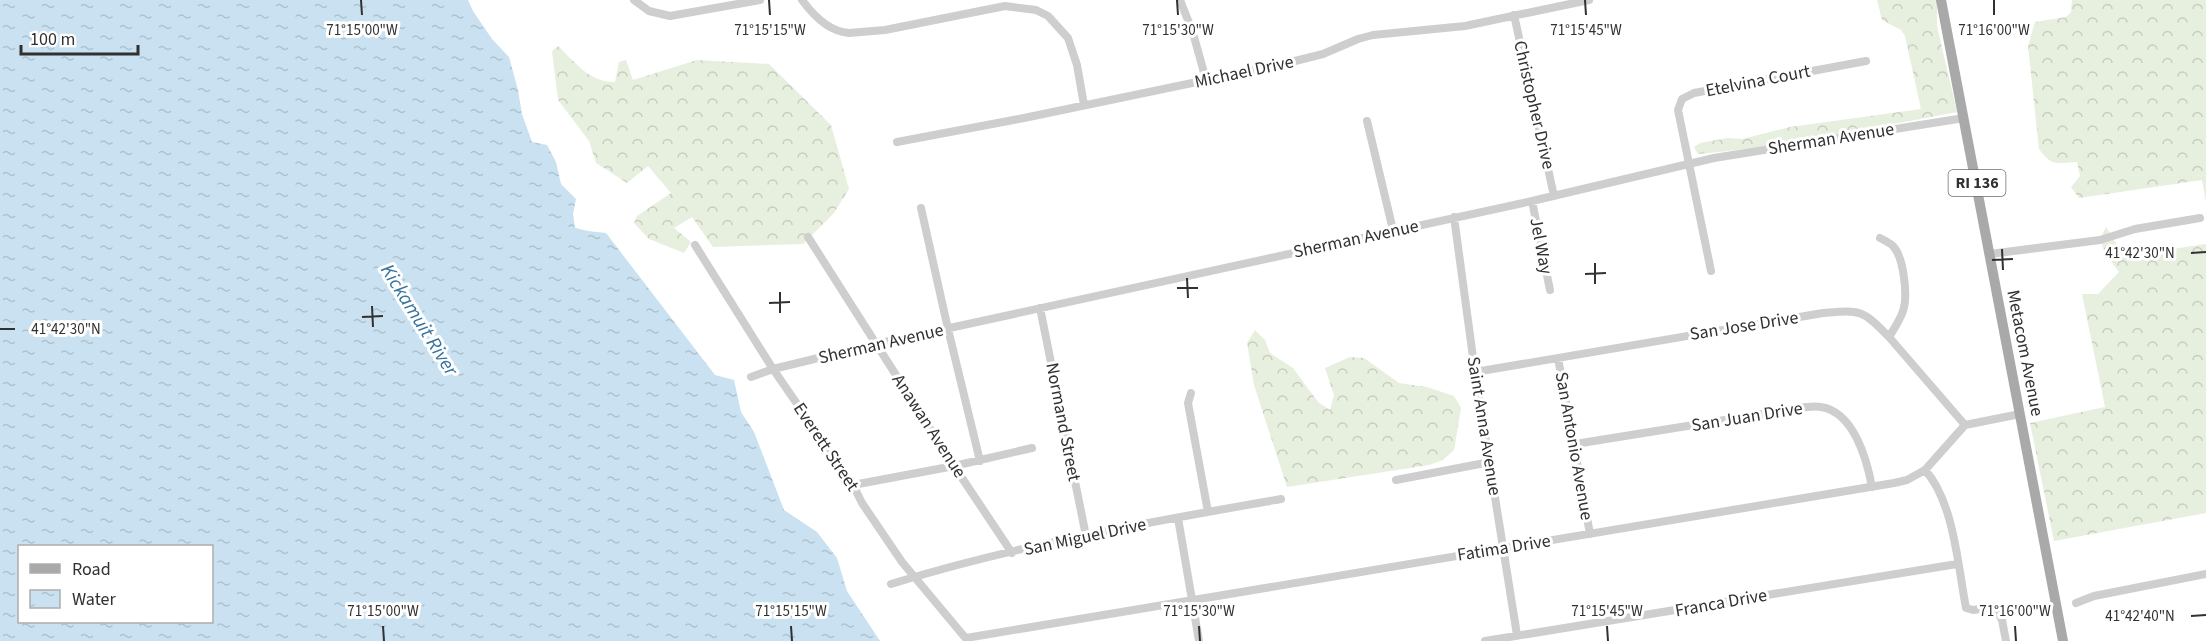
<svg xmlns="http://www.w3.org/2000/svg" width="2206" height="641" viewBox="0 0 2206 641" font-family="'Source Sans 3',sans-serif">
	<defs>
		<pattern id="forest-crowns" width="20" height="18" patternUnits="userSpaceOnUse" patternTransform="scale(1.5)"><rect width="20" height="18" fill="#e7efde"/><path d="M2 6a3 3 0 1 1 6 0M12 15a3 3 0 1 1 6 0" fill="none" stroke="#c7cdbf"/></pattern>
		<pattern id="water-ripples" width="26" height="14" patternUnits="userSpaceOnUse" patternTransform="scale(1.5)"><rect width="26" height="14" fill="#c9e1f0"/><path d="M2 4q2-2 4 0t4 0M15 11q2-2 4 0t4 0" fill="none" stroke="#adc2ce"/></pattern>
	</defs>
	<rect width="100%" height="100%" fill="#fff"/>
	<path fill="url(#forest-crowns)" d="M1877 0H1937V26L1957 112C1871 128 1785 147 1698 154L1694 147 1700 143 1728 138 1742 139 1790 127 1921 109 1905 36 1901 30 1882 20Z
		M2072 0H2206V202L2202 180 2079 198 2071 187 2080 176 2077 162C2056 163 2052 167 2039 149L2028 46 2035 22 2066 17 2071 12Z
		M558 46C575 62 590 83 615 82L619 62 626 60 633 80 697 60 769 64 831 125 849 189 834 213 803 244 713 247 692 217 674 228 691 242 684 253 649 239 634 223 637 216 671 193 648 166 627 183 596 163 589 141 558 100 552 51Z
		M2106 227C2111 234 2115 245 2123 250 2135 257 2189 246 2206 244V513L2054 541 2030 423 2105 407 2082 294H2098L2119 272 2105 253 2100 239Z
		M1255 330 1265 340 1270 353 1293 368 1318 402 1330 410 1334 395 1325 368 1350 357 1364 358 1399 383 1427 387 1454 396 1461 408 1454 450 1443 460 1429 465 1287 487 1254 385 1247 343Z"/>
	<path fill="url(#water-ripples)" fill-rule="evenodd" d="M0 0H468L473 11 492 39 509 57 518 90 522 114 532 142 547 145 556 162 561 184 576 199 573 214 575 228 588 231 606 233 715 375 734 380 741 412 754 432 784 510 817 532 837 558 847 591 880 641H0ZM20 546H212V622H20Z"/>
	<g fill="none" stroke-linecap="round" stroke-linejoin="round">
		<path stroke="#cecece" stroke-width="8" d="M634 0 649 11 670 16 760 0
			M802 0C813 15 830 32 849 33L885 30 1005 6 1036 10 1048 16 1068 38 1077 65 1084 105
			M1180 0 1193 33 1206 80
			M1514 15 1554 196
			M1367 121 1393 230
			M897 142 1024 118 1283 64 1323 54 1358 39 1373 35 1465 26 1589 0
			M1532 201 1550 290
			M921 208 948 329 980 461
			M1454 217 1475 372 1517 635
			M808 237 954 466 1012 553
			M1880 238C1884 240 1890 243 1893 246 1904 258 1908 296 1903 311 1900 320 1894 329 1889 337
			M695 245 773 369 853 485 862 503 902 562 968 641
			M1990 254 2100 240 2135 229 2200 218
			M1711 271 1678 110 1682 99 1694 93 1866 61
			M1040 308 1086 536
			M1558 358 1590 534
			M1475 372 1823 313C1860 310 1862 309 1889 337L1965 425
			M751 377 773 369 876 344 1532 201 1714 158 1964 118
			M1191 393 1188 403 1208 512
			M1575 444 1806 407C1811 407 1816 406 1821 407 1854 412 1867 460 1872 487
			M1925 470C1954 502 1958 567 1966 608L1973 610 1995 607 2002 620 2006 641
			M1396 480 1490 462
			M853 485 954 466 1032 448
			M1178 518 1199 641
			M891 584C1017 545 1150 522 1281 499
			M2076 603 2094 596 2206 574
			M966 638 1894 483 1907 480 1925 470 1965 425 2020 414
			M1485 641 1957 564"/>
		<path stroke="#a9a9a9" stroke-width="10" d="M1941 0 2063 641"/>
	</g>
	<path fill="none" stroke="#313131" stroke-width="2" d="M361 0 362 15M769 0 770 15M1177 0 1178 15M1585 0 1586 15M1994 0V15M2002 249 2003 270M2191 253 2206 252M1992 260 2013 259M1595 263V284M1585 274 1606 273M1187 278 1188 298M1177 288H1198M780 292V313M769 303 790 302M372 306 373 327M362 317 383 316M0 329H15M2191 616 2206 615M383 626 384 641M791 626 792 641M1199 626 1200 641M1607 626 1608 641M2015 626 2016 641"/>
	<g text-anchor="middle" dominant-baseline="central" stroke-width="6" stroke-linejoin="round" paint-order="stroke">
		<rect fill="#fff" stroke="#6f6f6f" stroke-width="1.5" x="1948.5" y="170" width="57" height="26" rx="4.5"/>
		<g font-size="16" font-weight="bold" fill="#313131">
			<text x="1977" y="183">RI 136</text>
		</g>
		<g font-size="18" fill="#313131" stroke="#fff">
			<text transform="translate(1244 72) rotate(-12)">Michael Drive</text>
			<text transform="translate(1758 81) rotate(-11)">Etelvina Court</text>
			<text transform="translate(1534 105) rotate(77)">Christopher Drive</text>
			<text transform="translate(1831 139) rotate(-9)">Sherman Avenue</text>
			<text transform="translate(1356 239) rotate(-12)">Sherman Avenue</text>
			<text transform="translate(1541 246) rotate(79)">Jel Way</text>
			<text transform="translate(1744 326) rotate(-9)">San Jose Drive</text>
			<text transform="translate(881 344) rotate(-13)">Sherman Avenue</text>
			<text transform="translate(2025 353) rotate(79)">Metacom Avenue</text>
			<text transform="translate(1747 417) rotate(-9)">San Juan Drive</text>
			<text transform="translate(1063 422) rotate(79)">Normand Street</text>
			<text transform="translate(929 426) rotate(57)">Anawan Avenue</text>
			<text transform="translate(1484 426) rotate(81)">Saint Anna Avenue</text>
			<text transform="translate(1574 446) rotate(80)">San Antonio Avenue</text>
			<text transform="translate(826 447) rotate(56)">Everett Street</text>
			<text transform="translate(1085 537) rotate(-12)">San Miguel Drive</text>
			<text transform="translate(1504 548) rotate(-9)">Fatima Drive</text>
			<text transform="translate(1721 603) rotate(-10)">Franca Drive</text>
		</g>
		<g font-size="20" font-style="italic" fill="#36749c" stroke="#fff">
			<text transform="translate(419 320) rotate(58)">Kickamuit River</text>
		</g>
	</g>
	<g font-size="15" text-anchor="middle" fill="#313131" stroke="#fff" stroke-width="6" stroke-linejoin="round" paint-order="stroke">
		<text x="362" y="35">71°15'00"W</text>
		<text x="770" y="35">71°15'15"W</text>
		<text x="1178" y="35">71°15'30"W</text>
		<text x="1586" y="35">71°15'45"W</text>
		<text x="1994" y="35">71°16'00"W</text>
		<text x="2140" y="258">41°42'30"N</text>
		<text x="66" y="334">41°42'30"N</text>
		<text x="383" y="616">71°15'00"W</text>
		<text x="791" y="616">71°15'15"W</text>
		<text x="1199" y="616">71°15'30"W</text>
		<text x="1607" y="616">71°15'45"W</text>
		<text x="2015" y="616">71°16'00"W</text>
		<text x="2140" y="621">41°42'40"N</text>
	</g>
	<rect x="18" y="545" width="195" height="78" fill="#ffffff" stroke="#adadad" stroke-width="1.5"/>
	<rect x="30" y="564" width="30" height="9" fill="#a9a9a9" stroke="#adadad" stroke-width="1.5"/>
	<text x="72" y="575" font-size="18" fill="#313131">Road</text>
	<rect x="30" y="590" width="30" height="18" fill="url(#water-ripples)" stroke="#adadad" stroke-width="1.5"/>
	<text x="72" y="605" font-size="18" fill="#313131">Water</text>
	<path d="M21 45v9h117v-9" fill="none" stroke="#313131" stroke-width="3"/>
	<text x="30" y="45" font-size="18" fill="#313131" stroke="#ffffff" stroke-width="4.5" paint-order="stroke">100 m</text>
</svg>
